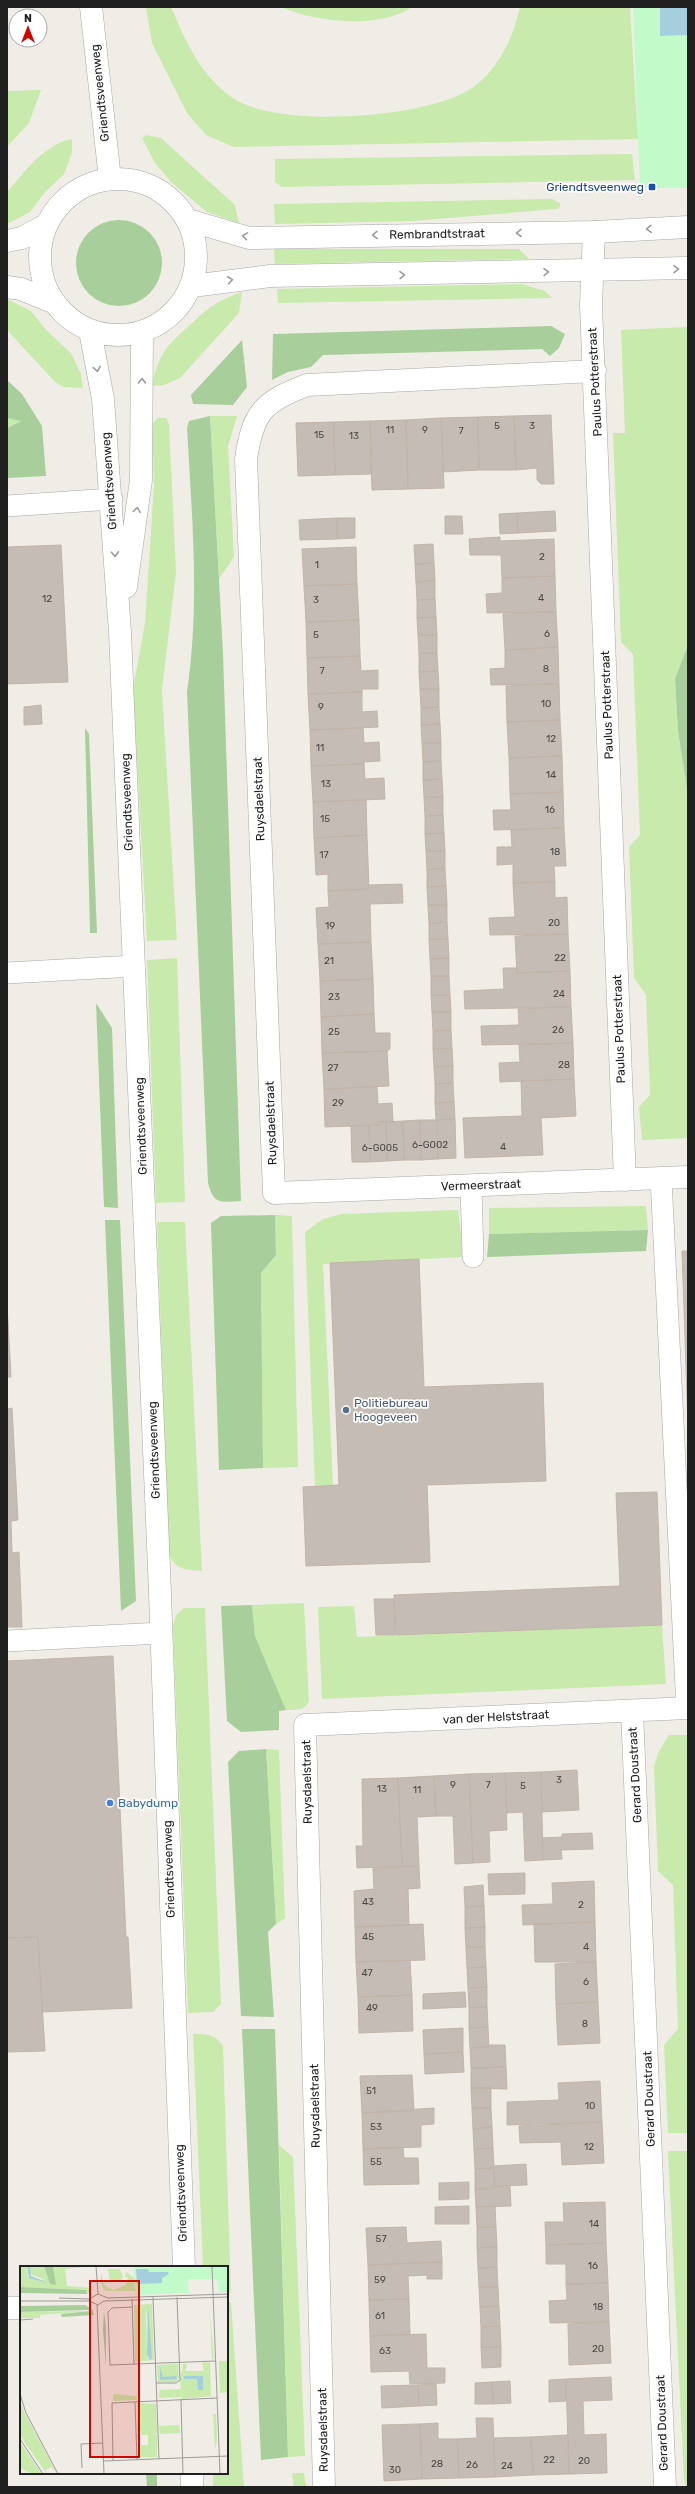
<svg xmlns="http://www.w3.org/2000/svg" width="695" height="2494" viewBox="0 0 695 2494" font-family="Rubik,sans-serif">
	<rect width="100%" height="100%" fill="#f0ede6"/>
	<path fill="#c8eaac" d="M146 7H171C186 41 200 76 233 98 278 129 424 118 469 90 497 72 513 39 520 7H630L638 139 234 147 206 135 187 113 152 43Z
		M281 7H412C379 30 316 22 281 7Z
		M41 90 29 123 7 147V91Z
		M146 135 161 138 235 205 239 223 207 212 171 182 155 163 142 138Z
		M72 139V153L64 174 46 191 30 212 7 224V192C26 171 43 145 72 139Z
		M632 154 635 180 282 187 275 182V159Z
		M552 199 560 203V207L557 209 412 221 275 224 274 204Z
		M274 249H519L529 259 275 264Z
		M522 284 545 291 552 298 278 303 277 289Z
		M242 292 239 313 180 378 164 385 152 386C158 355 167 345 190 325 208 308 218 300 242 292Z
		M7 299 31 311 46 330 71 353 81 374 83 388 64 387 55 382 7 330Z
		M688 327V645L675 679 678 731 688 795V1138L642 1140 639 1107 650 1095 646 995 634 978 629 847 640 835 633 654 621 642 613 433H625L621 330Z
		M210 416H237L228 446 234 557 219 579Z
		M7 418 22 420 7 428Z
		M158 418H166L169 424 176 572 162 690 177 940 147 941 133 689 145 623 154 484 152 424Z
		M177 958 185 1202 156 1203 147 960Z
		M646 1206 648 1230 489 1234V1208Z
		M458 1210 464 1257 323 1264 333 1485 315 1486 305 1232 323 1219 341 1214Z
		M275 1215 292 1216 298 1467 263 1468 261 1273 276 1255Z
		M157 1222H185L202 1571C187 1570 176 1570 169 1555Z
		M304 1603 309 1701C304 1711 297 1710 286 1710L255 1636 252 1605Z
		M354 1606 357 1637 662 1625 666 1684 322 1699 318 1607Z
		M184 1608H205L221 2004 213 2012 188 2013 173 1626 176 1615Z
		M669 1735H688V2133H668L664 2045 678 2029 673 1885 658 1871 654 1767 658 1753Z
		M266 1749 279 1750 285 1918 276 1924Z
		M193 2034C207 2034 215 2034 223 2046L231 2293H227V2267H203Z
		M279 2145 293 2157 305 2456 288 2457Z
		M668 2151H688V2487H686L684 2479Z
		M227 2302H231L244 2487H213V2473H227Z
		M292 2473H304L306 2487H294Z"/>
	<path fill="#a8cf9b" d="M76 263a43 43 0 1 1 86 0a43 43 0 1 1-86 0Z
		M551 326 565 334 559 348 550 356 542 349 323 355 311 367 288 372 272 380 273 334Z
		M242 340 247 387 233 405 193 404 191 395Z
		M7 380 22 394 42 426 46 476 7 478V428L21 421 7 418Z
		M210 416 223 653 241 1201C220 1202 214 1205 208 1183L187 692C200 604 192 517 187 428L189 421Z
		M688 645V795L678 731 675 679Z
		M85 728 89 734 97 933H90Z
		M96 1003 112 1028 118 1208 104 1207Z
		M275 1215 276 1255 261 1273 263 1468 219 1470 211 1223 221 1216Z
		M105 1220H120L136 1601 121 1611Z
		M648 1230 646 1251 487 1257 489 1234Z
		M252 1605 255 1636 286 1710 279 1711V1730L241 1732 227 1721 221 1606Z
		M266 1749 276 1924 268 1932 274 2017 241 2016 228 1762 239 1751Z
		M242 2029H275L288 2457 261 2460Z
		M146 2473H157V2487H147Z"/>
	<path fill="#c3faca" d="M633 7H688V188H640Z"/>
	<path fill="#a6cfde" d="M660 7H688V35L660 36Z"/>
	<path fill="#c5bdb5" stroke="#c2b4a8" d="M551 415 554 484H541L537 480V468L516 470 514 416Z
		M514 416 516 470H479L478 417Z
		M478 417 479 470 443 472 441 418Z
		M441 418 444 488 408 489 406 420Z
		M406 420 408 489 372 490 370 421Z
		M370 421 371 474 335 475 334 422Z
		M334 422 335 475 298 476 296 423Z
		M555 511 556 531 518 533 517 513Z
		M517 513 518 533 500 534 499 514Z
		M445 516H462L463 534H445Z
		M337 518H355V538L337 539Z
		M337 518V539L300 540 299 520Z
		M500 537V541L554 539 555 576 502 578 501 555H470L469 539Z
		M433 544 434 563 415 564 414 545Z
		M61 545 68 682 7 684V547Z
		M356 547 357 584 304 586 302 549Z
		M434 563 435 580 416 582 415 564Z
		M555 576 556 612 487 613 486 594 502 593V578Z
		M435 580V599L417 600 416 582Z
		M357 584 359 620 306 622 304 586Z
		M435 599 436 617 417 618V600Z
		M556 612 558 647 505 650 503 614Z
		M436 617 437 635H418L417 618Z
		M359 620 360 656 307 658 306 622Z
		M418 635H437V653H419Z
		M558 647 559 684 491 685 490 669 505 668V650Z
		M419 653H437L438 671 419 672Z
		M360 656 361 671 378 670V689H362V692L308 694 307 658Z
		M438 671 439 689H420L419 672Z
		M559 684 560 720 507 722 506 686Z
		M420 689H439V707L421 708Z
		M362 692V712L377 711 378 727 310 730 308 694Z
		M41 705 42 724 24 725V707Z
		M439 707 440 724 421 725V708Z
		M560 720 562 756 509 758 507 722Z
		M440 724 441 743H422L421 725Z
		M363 728 364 743 379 742 380 761 364 762V764L311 766 310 730Z
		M422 743H441V761L423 762Z
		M562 756 563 792 510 794 509 758Z
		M441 761 442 779 423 780V762Z
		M364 764 365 779 384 778 385 799 313 802 311 766Z
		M442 779 443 797H424L423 780Z
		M563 792 564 828 494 830 493 810H511L510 794Z
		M424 797H443V815L425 816Z
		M366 800 367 835 314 838 313 802Z
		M443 815 444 833 425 834V816Z
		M564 828 566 866H554L555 882 513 883V864L497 865V847H512L511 830Z
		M444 833 445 851H426L425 834Z
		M367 835 369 889 328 891V874L316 875 314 838Z
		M426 851H445V868L427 870Z
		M445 868 446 886 427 887V870Z
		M555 882V898L567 897 568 934 490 935 489 918 515 917 513 883Z
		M402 884 403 903 370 904 371 942 318 944 316 908 329 907 328 891 369 889V885Z
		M446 886 447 905H428L427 887Z
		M428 905H447V922L429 924Z
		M447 922 448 939H429V924Z
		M568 934 570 971 517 973 515 936Z
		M429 939H448L449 958 430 959Z
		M371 942 373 979 320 981 318 944Z
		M449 958V976H431L430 959Z
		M503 968H517V973L570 971 571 1007 465 1009 464 991 504 989Z
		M431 976H449L450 995H431Z
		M373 979 374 1014 321 1017 320 981Z
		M431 995H450L451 1012H432Z
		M571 1007 573 1043 482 1045 481 1026 519 1025 518 1009Z
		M432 1012H451V1030L433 1031Z
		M374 1014 375 1033H390V1049L387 1051 322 1053 321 1017Z
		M451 1030 452 1048 433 1049V1031Z
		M573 1043 574 1079 500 1082 499 1063 520 1062 519 1045Z
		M452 1048 453 1066 434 1067 433 1049Z
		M387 1051 389 1086 324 1089 322 1053Z
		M453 1066V1083L435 1084 434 1067Z
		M574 1079 576 1116 541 1118 543 1155 465 1158 463 1118 522 1116 521 1081Z
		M453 1083 454 1102 435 1103V1084Z
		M377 1087 378 1104 392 1103 393 1122H378L379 1125 325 1127 324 1089Z
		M454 1102 455 1119 437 1120 438 1159 421 1160 420 1120H436L435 1103Z
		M455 1119 456 1158 438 1159 437 1120Z
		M420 1120 421 1160H404L403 1121Z
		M403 1121 404 1160 387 1161 386 1122Z
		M378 1122H386L387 1161 370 1162 369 1125H379Z
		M369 1125 370 1162H352L351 1126Z
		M682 1251H687L688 1264V1427Z
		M419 1259 424 1387 543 1383 546 1481 427 1485 430 1562 306 1566 303 1487 339 1485 330 1263Z
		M7 1303 11 1377H7Z
		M12 1408 18 1520 11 1521 12 1553 19 1552 22 1627H7V1409Z
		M657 1492 662 1625 396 1635 394 1595 620 1586 616 1493Z
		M374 1599H394L395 1635H376Z
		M113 1656 126 1937H128L132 2008 42 2012 38 1937 7 1938V1661Z
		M577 1770 579 1810 542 1812 541 1772Z
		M541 1772 543 1860 525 1861 523 1812 507 1813 505 1773Z
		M505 1773 507 1830 489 1831 490 1862 473 1863 469 1774Z
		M469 1774 473 1863 455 1864 453 1816H436L434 1776Z
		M434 1776 436 1816 417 1817 419 1866H402L398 1778Z
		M398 1778 402 1866 357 1868 356 1846H363L362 1779Z
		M592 1833 593 1849 561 1850 562 1859 543 1860 542 1838 562 1837V1834Z
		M419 1866 420 1888 408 1889 409 1925 355 1927 354 1891 374 1889 373 1868Z
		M525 1873V1894L489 1895 488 1874Z
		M594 1881 595 1922 523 1925 522 1905 553 1904 552 1883Z
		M483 1885 484 1906 465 1907 464 1887Z
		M484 1906 485 1927 465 1928V1907Z
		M595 1922 596 1962H535L534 1924Z
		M423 1924 425 1960 356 1962 355 1927Z
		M485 1927V1947H466L465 1928Z
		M38 1937 45 2051 7 2052V1938Z
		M466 1947H485L486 1967 467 1968Z
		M410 1960 412 1995 358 1997 356 1962Z
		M596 1962 598 2002 556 2004 555 1964Z
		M486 1967 487 1987 468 1988 467 1968Z
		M487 1987V2007L469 2008 468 1988Z
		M465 1992 466 2007 423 2009V1994Z
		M412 1995 413 2031 359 2033 358 1997Z
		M598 2002 600 2043 558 2045 556 2004Z
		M487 2007 488 2027 469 2028V2008Z
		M488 2027 489 2047 470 2048 469 2028Z
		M463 2028V2052L424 2054 423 2030Z
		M489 2045H505L506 2067 471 2068 470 2048 489 2047Z
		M463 2052 464 2072 425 2074 424 2054Z
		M506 2067 507 2089 471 2088V2068Z
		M412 2075 414 2111 362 2113 360 2076Z
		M600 2081 602 2122 507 2125V2102L559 2100 558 2083Z
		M491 2087V2108H472L471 2088Z
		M434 2108V2124L421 2125V2147L363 2149 362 2113Z
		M472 2108H491L492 2127 473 2129Z
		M602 2122 604 2163 562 2165 561 2142 520 2143 519 2126Z
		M492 2127 493 2148 474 2149 473 2129Z
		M403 2147 404 2158H418L419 2184 364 2185 363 2149Z
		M493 2148 494 2168 475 2169 474 2149Z
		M526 2164 527 2185 494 2186V2166Z
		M494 2168 495 2189H475V2169Z
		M469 2182V2199L439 2200V2183Z
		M510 2185 511 2206 476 2207 475 2189Z
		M605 2202 606 2243 546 2245 545 2222H564L563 2203Z
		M469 2206V2224H435V2207Z
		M495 2206 496 2227H477L476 2207Z
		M406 2227 407 2243 441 2241 442 2262 368 2265 366 2228Z
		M477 2227H496L497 2247 477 2248Z
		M606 2243 608 2283 566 2284V2264H546V2245Z
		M497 2247V2267L478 2268 477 2248Z
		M442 2262V2279H427V2275L408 2276 409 2299 369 2300 368 2265Z
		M497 2267 498 2287H479L478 2268Z
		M608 2283 609 2322 550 2323 549 2301 567 2300 566 2284Z
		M479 2287H498L499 2306 480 2307Z
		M409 2299 410 2334 370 2336 369 2300Z
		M499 2306 500 2326 481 2327 480 2307Z
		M609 2322 611 2363 569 2365 568 2324Z
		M500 2326 501 2347H481V2327Z
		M426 2334 427 2368H445V2383L410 2384 409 2371 371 2372 370 2336Z
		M481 2347H501V2367L482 2368Z
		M611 2377 612 2400 583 2401 584 2435 606 2434 607 2473 569 2474 566 2379Z
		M566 2379V2401L549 2402V2380Z
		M510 2381 511 2403 493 2404 492 2382Z
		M492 2382 493 2404H475V2383Z
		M436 2384 437 2405 419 2406 418 2385Z
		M418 2385 419 2406 382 2408 381 2386Z
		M476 2418H493L495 2477 459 2478 457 2439 477 2438Z
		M438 2423V2439H457L459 2478 422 2479 420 2424Z
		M420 2424 422 2479 384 2481 382 2425Z
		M568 2435 569 2474 533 2475 531 2437Z
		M531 2437 533 2475 495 2477 494 2438Z"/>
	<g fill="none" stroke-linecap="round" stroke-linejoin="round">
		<defs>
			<path id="service" d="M7 506 112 499
				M7 973 134 966
				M661 1178 687 1708
				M471 1185 473 1257
				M7 1641 161 1633"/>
			<path id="minor" d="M594 232 591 305 625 1180
				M595 371 307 385C263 402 253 412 246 459L274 1193 688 1177
				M632 1711 665 2487
				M7 2308H21
				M324 2487 305 1725 688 1708"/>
			<path id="tertiary" d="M91 7 110 179
				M40 257a78 78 0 1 1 156 0a78 78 0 1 1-156 0Z
				M188 220 249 238 594 232 688 227
				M7 241 22 238 46 225
				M192 286 270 276 688 268
				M7 287 21 289 53 302
				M90 331 103 399 120 632 160 1593 184 2267
				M126 587 141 480 142 332
				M192 2473V2487"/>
		</defs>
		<use href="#service" stroke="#a7a7a7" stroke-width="22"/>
		<use href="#minor" stroke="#a7a7a7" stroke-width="23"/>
		<use href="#tertiary" stroke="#a7a7a7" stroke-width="23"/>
		<use href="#service" stroke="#fff" stroke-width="21"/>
		<use href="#minor" stroke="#fff" stroke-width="22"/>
		<use href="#tertiary" stroke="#fff" stroke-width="22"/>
	</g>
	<defs><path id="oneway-chevron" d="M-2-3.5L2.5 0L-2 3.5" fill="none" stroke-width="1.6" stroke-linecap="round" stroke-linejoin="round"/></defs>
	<g stroke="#9b9b9b">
		<use href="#oneway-chevron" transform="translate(649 229) rotate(177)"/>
		<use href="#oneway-chevron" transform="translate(519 233) rotate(179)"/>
		<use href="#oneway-chevron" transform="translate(375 235) rotate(179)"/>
		<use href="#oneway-chevron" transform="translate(245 236) rotate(-171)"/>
		<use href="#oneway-chevron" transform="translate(676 269) rotate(-2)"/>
		<use href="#oneway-chevron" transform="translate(546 272) rotate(-1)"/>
		<use href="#oneway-chevron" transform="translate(402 275) rotate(-1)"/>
		<use href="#oneway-chevron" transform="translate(230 280) rotate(-8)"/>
		<use href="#oneway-chevron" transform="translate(97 369) rotate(80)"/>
		<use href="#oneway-chevron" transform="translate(142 381) rotate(-90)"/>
		<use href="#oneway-chevron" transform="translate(137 510) rotate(-82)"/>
		<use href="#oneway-chevron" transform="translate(115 554) rotate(87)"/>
	</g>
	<rect fill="#1a4fb4" stroke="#fff" stroke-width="1.5" x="648" y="183" width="8" height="8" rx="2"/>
	<circle fill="#5c6f8a" stroke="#fff" stroke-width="1.5" cx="346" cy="1410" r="4"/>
	<circle fill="#3f7fe0" stroke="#fff" stroke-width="1.5" cx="110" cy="1803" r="4"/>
	<g text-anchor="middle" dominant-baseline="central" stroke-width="3.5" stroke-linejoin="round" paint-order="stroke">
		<g font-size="10" fill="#494745">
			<text x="497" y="426">5</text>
			<text x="532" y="426">3</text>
			<text x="390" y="430">11</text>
			<text x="425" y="430">9</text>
			<text x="461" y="431">7</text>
			<text x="319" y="435">15</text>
			<text x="354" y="436">13</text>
			<text x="542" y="557">2</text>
			<text x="317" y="565">1</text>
			<text x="541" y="598">4</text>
			<text x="47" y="599">12</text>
			<text x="316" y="600">3</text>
			<text x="547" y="634">6</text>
			<text x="316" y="635">5</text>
			<text x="546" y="669">8</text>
			<text x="322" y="671">7</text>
			<text x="546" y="704">10</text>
			<text x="321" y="707">9</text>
			<text x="551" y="739">12</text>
			<text x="320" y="748">11</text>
			<text x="551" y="775">14</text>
			<text x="326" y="784">13</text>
			<text x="550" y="810">16</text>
			<text x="325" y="819">15</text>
			<text x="555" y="852">18</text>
			<text x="324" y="855">17</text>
			<text x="554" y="923">20</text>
			<text x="330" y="926">19</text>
			<text x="560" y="958">22</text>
			<text x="329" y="961">21</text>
			<text x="559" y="994">24</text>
			<text x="334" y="997">23</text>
			<text x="558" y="1030">26</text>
			<text x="334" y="1032">25</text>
			<text x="564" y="1065">28</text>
			<text x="333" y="1068">27</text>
			<text x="338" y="1103">29</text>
			<text x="430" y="1145">6-G002</text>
			<text x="503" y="1147">4</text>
			<text x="380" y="1148">6-G005</text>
			<text x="559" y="1780">3</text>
			<text x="453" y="1785">9</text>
			<text x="488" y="1785">7</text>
			<text x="523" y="1786">5</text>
			<text x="382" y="1789">13</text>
			<text x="417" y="1790">11</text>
			<text x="368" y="1902">43</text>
			<text x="581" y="1905">2</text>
			<text x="368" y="1937">45</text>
			<text x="586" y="1947">4</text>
			<text x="367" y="1973">47</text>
			<text x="586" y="1982">6</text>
			<text x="372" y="2008">49</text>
			<text x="585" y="2024">8</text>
			<text x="371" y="2091">51</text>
			<text x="590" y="2106">10</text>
			<text x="376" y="2127">53</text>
			<text x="589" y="2147">12</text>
			<text x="376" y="2162">55</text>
			<text x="594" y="2224">14</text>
			<text x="381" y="2239">57</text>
			<text x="593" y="2266">16</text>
			<text x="380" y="2280">59</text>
			<text x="598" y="2307">18</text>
			<text x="380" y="2316">61</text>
			<text x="598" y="2349">20</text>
			<text x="385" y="2351">63</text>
			<text x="549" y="2460">22</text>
			<text x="584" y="2461">20</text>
			<text x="437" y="2464">28</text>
			<text x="472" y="2465">26</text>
			<text x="507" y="2466">24</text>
			<text x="395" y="2470">30</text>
		</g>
		<g font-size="12" fill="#202020" stroke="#fff">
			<text transform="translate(100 93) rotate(-96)">Griendtsveenweg</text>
			<text transform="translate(437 234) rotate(-1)">Rembrandtstraat</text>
			<text transform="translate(595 382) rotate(-93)">Paulus Potterstraat</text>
			<text transform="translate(109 481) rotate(-94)">Griendtsveenweg</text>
			<text transform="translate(607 705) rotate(-92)">Paulus Potterstraat</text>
			<text transform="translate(259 799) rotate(-92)">Ruysdaelstraat</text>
			<text transform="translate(127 802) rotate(-92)">Griendtsveenweg</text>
			<text transform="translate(619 1029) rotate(-92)">Paulus Potterstraat</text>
			<text transform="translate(271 1123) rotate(-92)">Ruysdaelstraat</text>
			<text transform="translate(141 1126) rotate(-92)">Griendtsveenweg</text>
			<text transform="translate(481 1185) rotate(-2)">Vermeerstraat</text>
			<text transform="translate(154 1450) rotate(-92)">Griendtsveenweg</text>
			<text transform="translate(496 1717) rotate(-3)">van der Helststraat</text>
			<text transform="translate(635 1775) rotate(-93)">Gerard Doustraat</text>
			<text transform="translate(307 1782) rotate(-91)">Ruysdaelstraat</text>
			<text transform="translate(169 1869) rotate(-92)">Griendtsveenweg</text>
			<text transform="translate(649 2099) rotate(-92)">Gerard Doustraat</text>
			<text transform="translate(315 2106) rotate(-91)">Ruysdaelstraat</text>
			<text transform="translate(181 2193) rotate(-92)">Griendtsveenweg</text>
			<text transform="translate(662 2423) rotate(-92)">Gerard Doustraat</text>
			<text transform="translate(323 2430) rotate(-91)">Ruysdaelstraat</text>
		</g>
		<g font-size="12" fill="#164399" stroke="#fff" text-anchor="end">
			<text x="644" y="187">Griendtsveenweg</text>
		</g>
		<g font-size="12" fill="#4e5e75" stroke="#fff" text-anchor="start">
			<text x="354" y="1403">Politiebureau<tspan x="354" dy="14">Hoogeveen</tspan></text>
		</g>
		<g font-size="12" fill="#366cbe" stroke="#fff" text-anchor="start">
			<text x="118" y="1803">Babydump</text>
		</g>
	</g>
	<g transform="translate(20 2266)">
		<rect width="208" height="208" fill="#f0ede6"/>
		<path d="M0 0H7L8 11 28 15 10 8V0H24L30 18H35L33 0H73L45 3 47 20 73 22 67 28 66 24 0 21ZM88 3H100L103 11 100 15 90 16ZM81 6 84 19 93 24 106 19 108 11H105L106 6 114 12 115 25H85L81 18ZM189 37 194 93 192 94 190 53ZM132 38 134 94 115 96 114 39ZM126 42 132 92 128 93 127 89ZM72 45 20 49V52H0V46ZM199 95H208V126L200 127ZM190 96 191 130 162 133 160 115 163 99 161 98H167L165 105H184L182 97ZM164 110H183V124H178L177 113H164ZM158 98 159 112 156 116H138L137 99ZM140 118V124L160 123 161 118V131L139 132ZM93 128 117 130V134L93 135ZM0 134 4 146 37 208 32 201 25 204 27 208 3 174 0 167ZM117 137 136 138 137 167 132 169 137 168V191H119L117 167H120V179H128V169H121V165H117ZM193 148H196L197 173 195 184ZM159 159 160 167 140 168 139 160ZM0 176 22 208H13L0 202Z" fill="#c8eaac" fill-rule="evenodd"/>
		<path d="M24 0H33L36 19 30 18ZM0 21 66 24 67 28 0 27ZM65 39 72 43 74 49 42 51 41 48 71 45 68 44 0 46V40ZM84 45 86 61V100L83 64Z" fill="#a8cf9b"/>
		<path d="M114 0H208V26H199L197 13H168L169 27 115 29Z" fill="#c3faca"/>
		<path d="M7 0H10L11 10 28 17 9 12ZM116 3H128L129 6H148L149 8 142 12V17L117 18ZM128 40 132 92 130 94 127 89ZM140 101 143 111 156 110 157 113 140 114ZM164 110H183V124H178L177 113H164Z" fill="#a6cfde"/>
		<path fill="none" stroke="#9d9b97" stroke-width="1" d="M76 0 78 28M192 0 200 208M78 28 88 32 208 28M133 31 139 193M39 32 69 33 78 28M112 33 114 98M0 35H69L78 39 84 35M84 35 208 31M77 39 84 208M112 41 92 42 88 46 90 99 196 95M0 54 13 53M136 117H156L160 114 157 31M0 128 6 147 38 208M161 134 163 208M115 136 117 194M0 173 23 208M84 195 208 190M93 195 92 137 197 132M62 202 61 178 83 177"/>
		<path fill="#cf0700" fill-opacity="0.15" stroke="#cf0700" stroke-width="2" d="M70 15H119V191H70Z"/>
		<rect width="208" height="208" fill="none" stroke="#202020" stroke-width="2"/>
	</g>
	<rect width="695" height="2494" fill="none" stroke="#202020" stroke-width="16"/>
	<g transform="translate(28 28)"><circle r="19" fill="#ffffff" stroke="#a6a6a6"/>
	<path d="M0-3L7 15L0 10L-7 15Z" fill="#cf0700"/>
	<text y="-6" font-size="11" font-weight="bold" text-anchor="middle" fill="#202020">N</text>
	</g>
</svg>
